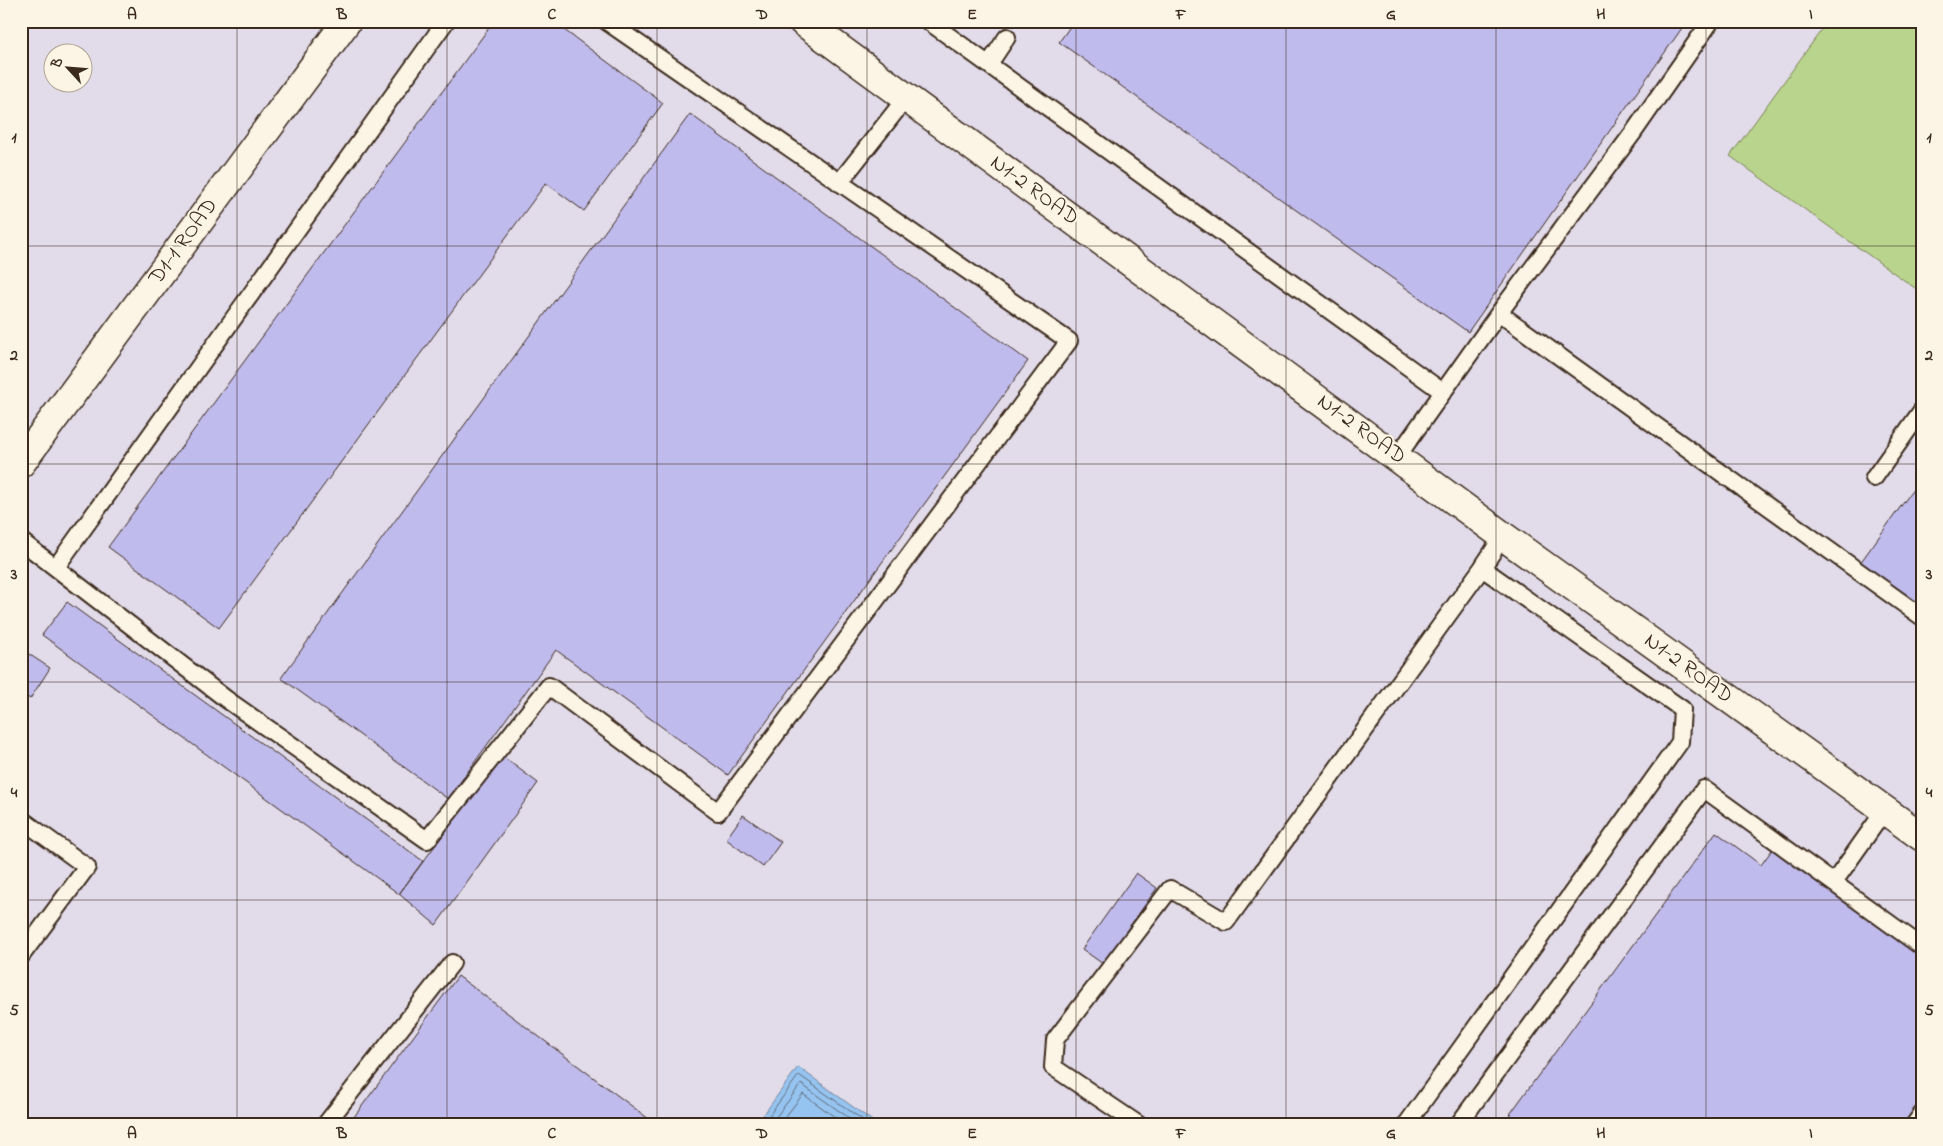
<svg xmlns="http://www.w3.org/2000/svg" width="1943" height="1146" viewBox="0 0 1943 1146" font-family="'Indie Flower',sans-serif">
	<rect width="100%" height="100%" fill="#f0e9e7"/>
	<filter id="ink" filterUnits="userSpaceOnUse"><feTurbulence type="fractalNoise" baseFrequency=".02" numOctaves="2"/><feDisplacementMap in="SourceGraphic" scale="10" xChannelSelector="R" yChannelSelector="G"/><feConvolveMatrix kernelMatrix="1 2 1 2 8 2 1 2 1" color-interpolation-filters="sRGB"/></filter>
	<g filter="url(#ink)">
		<path fill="#e2dbe9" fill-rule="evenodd" d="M21 21H1922V1125H21ZM52 52H82V82H52Z"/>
		<path fill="#b9d58d" stroke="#7a8056" d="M1828 21H1922V293L1730 156Z"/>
		<path fill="#96c4f1" stroke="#72869d" d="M798 1067 878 1125H756Z"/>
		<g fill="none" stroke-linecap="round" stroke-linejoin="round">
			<path stroke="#5f6872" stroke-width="1" d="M762 1125 799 1075 870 1125
				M770 1125 801 1084 859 1125
				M779 1125 803 1094 846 1125"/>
		</g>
		<path fill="#c0bbed" stroke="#3b2a1e" d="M494 21H552L663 103 584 211 546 183 219 628 108 547Z
			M1074 21H1687L1468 332 1059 42Z
			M690 114 1028 361 728 775 556 650 448 799 281 678Z
			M1922 477V607L1860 563Z
			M67 602 423 861 399 894 42 635Z
			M21 649 50 668 30 699 21 693Z
			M502 756 538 783 436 925 399 894Z
			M743 815 781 842 763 867 726 839Z
			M1716 832 1761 865 1782 836 1922 939V1100L1903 1125H1502Z
			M1136 873 1157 888 1103 964 1082 949Z
			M458 976 657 1125H348Z"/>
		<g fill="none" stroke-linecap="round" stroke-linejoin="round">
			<defs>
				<path id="service" d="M928 21 1443 392
					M989 64 1007 37
					M839 183 906 98
					M1499 313 1922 617
					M1397 457 1499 313 1633 133 1711 21
					M1874 478 1922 410
					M21 541 226 699 427 840 549 686 718 812 1069 341 606 21
					M56 567 446 21
					M21 819 87 867 21 956
					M1834 882 1885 810
					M325 1125 452 963
					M1139 1125 1053 1067 1055 1040 1170 889 1226 922 1482 568 1503 536
					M1406 1125 1680 742 1682 709 1482 568
					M1458 1125 1704 789 1922 947
					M1914 1125 1922 1114"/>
				<path id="minor" d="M802 21 1503 536 1922 837"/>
				<path id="tertiary" d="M21 463 347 21"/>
			</defs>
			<use href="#service" stroke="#3b2a1e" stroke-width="20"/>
			<use href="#minor" stroke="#3b2a1e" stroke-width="31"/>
			<use href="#tertiary" stroke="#3b2a1e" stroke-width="31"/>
			<use href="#service" stroke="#fcf5e5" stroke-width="16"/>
			<use href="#minor" stroke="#fcf5e5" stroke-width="28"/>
			<use href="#tertiary" stroke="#fcf5e5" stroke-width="28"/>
		</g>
	</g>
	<path fill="none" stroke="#3b2a1e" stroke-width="1" stroke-opacity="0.55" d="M237 21V1125M447 21V1125M657 21V1125M867 21V1125M1076 21V1125M1286 21V1125M1496 21V1125M1706 21V1125M21 246H1922M21 464H1922M21 682H1922M21 900H1922"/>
	<g text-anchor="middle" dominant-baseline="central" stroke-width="4" stroke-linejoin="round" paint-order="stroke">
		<g font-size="22" fill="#3b2a1e" stroke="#fcf5e5">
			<text transform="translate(1034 191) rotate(36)">N1-2 ROAD</text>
			<text transform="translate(184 242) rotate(-54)">D1-1 ROAD</text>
			<text transform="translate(1361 430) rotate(36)">N1-2 ROAD</text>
			<text transform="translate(1688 669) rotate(36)">N1-2 ROAD</text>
		</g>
	</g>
	<rect width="1943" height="1146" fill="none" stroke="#fcf5e5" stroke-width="55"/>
	<g transform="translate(68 68) rotate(296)"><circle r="24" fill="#fcf5e5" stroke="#afa495"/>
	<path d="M0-4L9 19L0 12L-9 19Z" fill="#3b2a1e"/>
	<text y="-8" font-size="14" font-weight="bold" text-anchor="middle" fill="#3b2a1e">B</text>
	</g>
	<rect x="28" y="28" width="1888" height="1090" fill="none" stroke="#3b2a1e" stroke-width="2"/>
	<g font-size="16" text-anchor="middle" font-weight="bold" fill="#3b2a1e">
		<text x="132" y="19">A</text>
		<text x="342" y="19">B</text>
		<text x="552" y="19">C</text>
		<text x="762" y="19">D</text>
		<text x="972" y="19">E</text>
		<text x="1181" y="19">F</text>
		<text x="1391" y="19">G</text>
		<text x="1601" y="19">H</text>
		<text x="1811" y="19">I</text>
		<text x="14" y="142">1</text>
		<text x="1929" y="142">1</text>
		<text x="14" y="360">2</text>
		<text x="1929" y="360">2</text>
		<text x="14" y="579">3</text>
		<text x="1929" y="579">3</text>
		<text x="14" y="797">4</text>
		<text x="1929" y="797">4</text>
		<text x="14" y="1015">5</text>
		<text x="1929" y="1015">5</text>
		<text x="132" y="1138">A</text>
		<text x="342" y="1138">B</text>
		<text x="552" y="1138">C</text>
		<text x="762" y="1138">D</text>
		<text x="972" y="1138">E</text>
		<text x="1181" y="1138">F</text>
		<text x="1391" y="1138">G</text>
		<text x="1601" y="1138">H</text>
		<text x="1811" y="1138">I</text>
	</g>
</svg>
